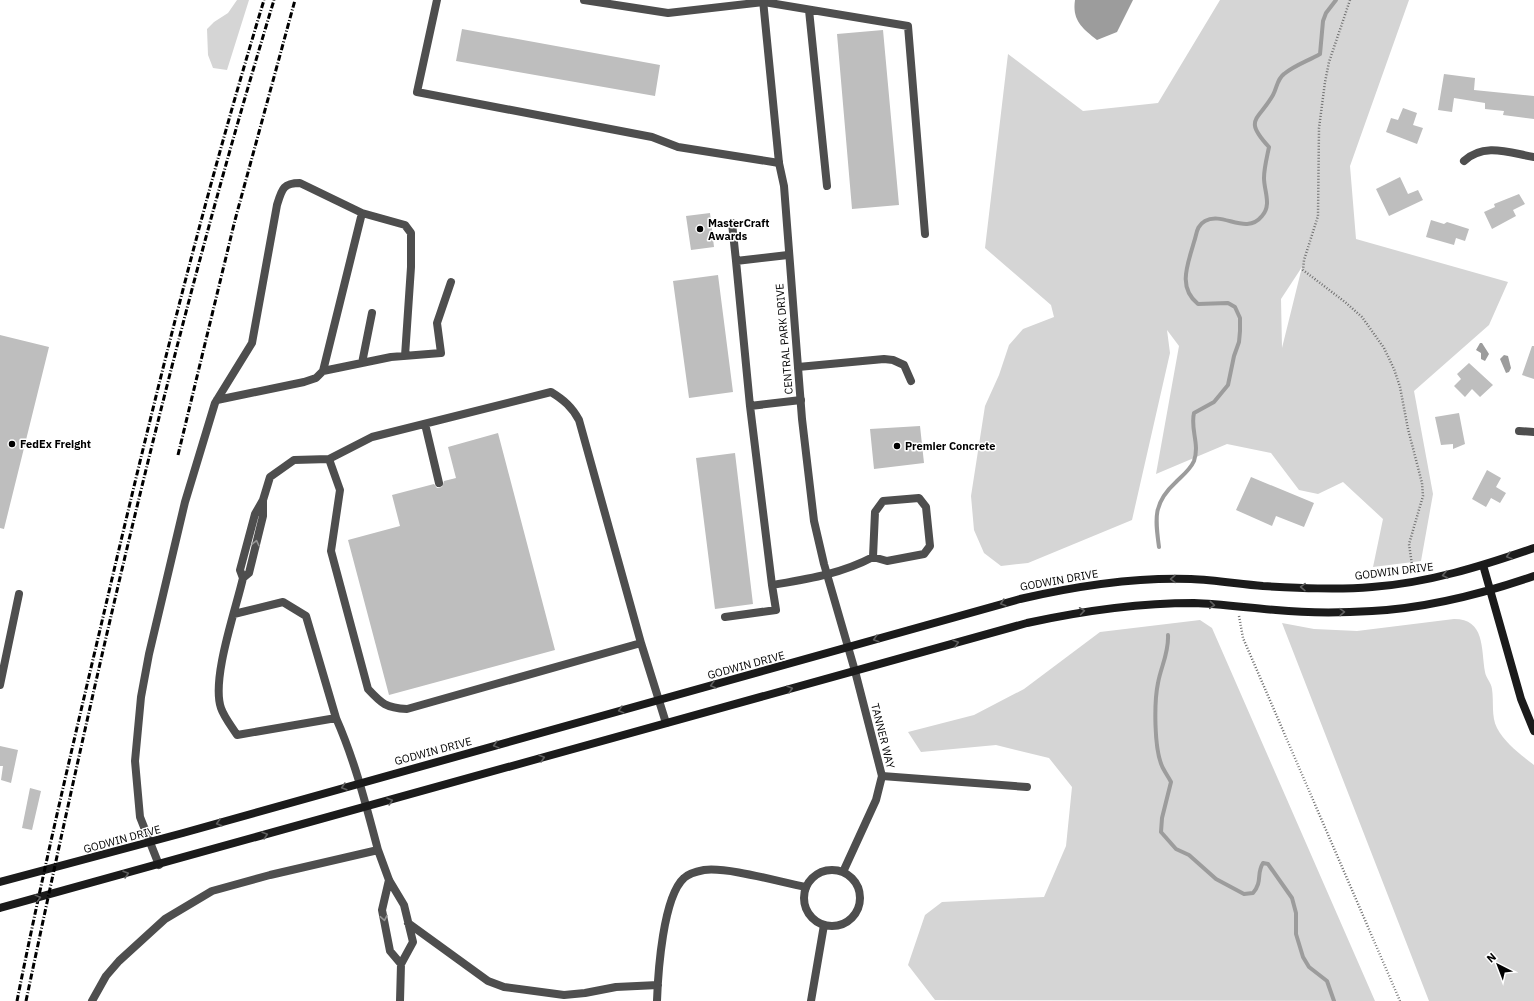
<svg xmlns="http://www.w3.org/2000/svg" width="1534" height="1001" viewBox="0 0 1534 1001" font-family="'IBM Plex Sans',sans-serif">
	<rect width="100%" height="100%" fill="#fff"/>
	<path fill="#d5d5d5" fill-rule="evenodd" d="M237 0H249L227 70 213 68 208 55 207 29 214 22 228 13Z
		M1220 0H1409L1350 166 1356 239 1508 282 1489 325 1414 391 1433 494 1421 561 1373 567 1383 519 1343 482 1318 494 1299 490 1271 453 1227 444 1156 474 1179 346 1167 330 1170 353 1132 520 1028 563 1001 566 984 553 974 530 971 496 985 406 999 375 1009 345 1023 329 1054 317 1051 305 985 248 1008 54 1083 111 1158 103ZM1302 267 1282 348 1281 299Z
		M1454 619C1485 619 1481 648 1485 672 1486 678 1491 682 1492 689 1494 702 1491 716 1497 728 1505 743 1521 755 1534 765V1001H1429L1282 623 1314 629 1357 631Z
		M1200 620 1212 628 1375 1001 935 1000 908 965 925 915 942 902 1044 897 1066 846 1072 787 1049 758 996 745 921 752 908 732 974 715 1024 689 1100 632Z"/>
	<path fill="#9c9c9c" d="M1075 0H1133L1117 32 1097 40C1082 28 1072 20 1075 0Z
		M1480 343H1482L1489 354 1485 361 1481 359V353L1476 350Z
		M1504 355 1508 356 1511 368 1509 372 1506 373 1500 359Z"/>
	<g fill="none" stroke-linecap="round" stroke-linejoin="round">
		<path stroke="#9c9c9c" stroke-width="4" d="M1159 547C1155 518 1153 503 1176 482 1182 476 1190 470 1194 461 1200 444 1190 429 1194 413L1214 402 1228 385 1234 356 1239 342 1240 331V318L1235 307 1228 303 1198 304C1177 287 1188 264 1194 242 1197 234 1196 226 1205 221 1223 211 1246 236 1262 216 1272 205 1264 191 1264 178 1264 168 1267 157 1269 147 1243 119 1258 121 1273 95 1277 88 1277 79 1284 74 1295 65 1308 61 1320 54L1323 21 1326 13 1336 0
			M1168 635C1169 653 1161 666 1158 683 1154 702 1154 748 1162 766 1164 771 1168 776 1171 782L1162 818 1161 832 1176 849 1189 855 1216 879 1244 894 1253 893C1263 881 1256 874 1263 863L1268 864 1292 898 1296 913V934L1303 957 1309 967 1327 981 1334 1001"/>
	</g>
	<path fill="#bebebe" d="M462 29 660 65 655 96 456 61Z
		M883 30 899 205 852 209 837 34Z
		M1444 74 1475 78 1474 90 1534 96V119L1503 115 1504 111 1485 109V103L1454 98 1452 112 1438 110Z
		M1403 108 1417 113 1413 125 1423 128 1417 144 1386 132 1391 118 1398 120Z
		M1400 177 1408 194 1418 190 1423 200 1389 216 1376 189Z
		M1519 194 1525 204 1513 210 1516 216 1492 229 1484 212 1495 207 1494 204Z
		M710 213 714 247 691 250 686 216Z
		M1431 220 1444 224 1447 222 1469 229 1465 241 1456 238 1454 245 1426 237Z
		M718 275 733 392 689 398 673 281Z
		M0 335 49 347 4 529 0 528Z
		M1532 346H1534V379L1522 375Z
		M1469 363 1493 385 1480 397 1472 389 1465 397 1454 386 1461 379 1457 374Z
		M1459 413 1465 444 1453 449V444L1441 445 1435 417Z
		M920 426 924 463 874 469 870 429Z
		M498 433 555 650 389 695 348 540 400 526 392 495 434 484 437 488 442 487 444 481 456 478 448 447Z
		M735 453 753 604 715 609 696 458Z
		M1487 470 1501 478 1496 487 1506 493 1500 503 1491 498 1486 507 1472 499Z
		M1251 477 1314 503 1304 527 1276 516 1272 526 1236 510Z
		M0 746 18 750 11 783 1 780 3 766H0Z
		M30 788 41 791 32 830 22 828Z"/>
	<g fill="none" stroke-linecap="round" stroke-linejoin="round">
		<path stroke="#707070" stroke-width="2.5" stroke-dasharray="1 2" stroke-linecap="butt" d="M1350 0 1329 62 1325 82 1319 128 1318 216 1304 260 1303 270 1345 302 1362 317 1384 348 1394 369 1400 387 1408 429 1422 483 1423 496 1409 544 1413 572
			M1239 616 1243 638 1400 1001"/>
		<path stroke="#4e4e4e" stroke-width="8" d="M437 0 417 92 652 137 678 147 779 163
			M584 0 668 13 764 2 908 26 925 234
			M809 10 827 186
			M362 213 405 225 411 233V267L405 356
			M732 223 736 261
			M788 255 736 261 750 406 772 585C807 579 841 574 873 557L887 561 924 554 930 546 926 507 919 498 883 501 875 512 873 557
			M362 363 372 313
			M798 367 884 359 893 360 904 365 911 381
			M323 371 391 357 441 353 437 323 451 282
			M750 406 801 400
			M425 424 439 483
			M243 578 249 573 263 516V501
			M234 614 283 602 306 616 336 718
			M725 617 776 610 772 585
			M641 643 666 723
			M0 685 19 594
			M882 776 1027 787
			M378 850 389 880 404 905 413 942 401 964 390 951 382 910 389 880
			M159 865 140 817 135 761 141 697 149 654 185 502 215 403 252 343 277 205C282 189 283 183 300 183L362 213 323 371 316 378 304 382 217 400
			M408 923 488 981 504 987 564 995 585 993 616 987 658 985
			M92 1001 106 976 119 961 165 919 212 891 270 875 378 850C366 805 355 761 336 718L237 735C232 727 224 717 221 708 211 679 236 609 243 578L240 570 255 514 263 500 270 477 294 460 329 459 372 437 551 392C564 400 572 407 579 420L641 643 407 709C386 708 382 704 368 689L331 551 340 490 329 459
			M400 1001 401 964
			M657 1001C658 972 663 897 684 878 688 874 699 871 704 870 729 867 779 882 806 887"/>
		<path stroke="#4e4e4e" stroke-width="8" d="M763 0 779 163 784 186 802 419 814 521 824 564 855 671 882 776 876 800 843 872
			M1464 161C1484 142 1510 153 1534 157
			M1519 431 1534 432
			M804 898a28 28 0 1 1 56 0a28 28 0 1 1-56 0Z
			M811 1001 824 925"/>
		<path stroke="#1b1b1b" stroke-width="8" d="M1483 565 1521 699 1534 731
			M0 882 183 833 1020 599C1076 586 1133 577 1191 579 1215 580 1239 584 1263 586 1299 588 1337 590 1372 587 1428 583 1482 566 1534 548
			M0 908 1027 623C1082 611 1137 603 1194 603 1221 604 1249 608 1276 610 1307 613 1340 613 1372 611 1427 608 1482 594 1534 576"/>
		<path stroke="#000" stroke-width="3" stroke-dasharray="6 2 1 2" stroke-linecap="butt" d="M178 455 235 220 295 0
			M17 1001C46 855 81 711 115 566 160 376 207 187 264 0
			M26 1001C97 665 174 329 274 0"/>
	</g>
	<defs><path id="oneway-chevron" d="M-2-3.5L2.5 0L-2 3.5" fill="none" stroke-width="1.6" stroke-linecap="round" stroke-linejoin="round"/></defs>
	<g stroke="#959595">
		<use href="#oneway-chevron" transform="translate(256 543) rotate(-77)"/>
		<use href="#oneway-chevron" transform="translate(384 918) rotate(79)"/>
	</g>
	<g stroke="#5f5f5f">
		<use href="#oneway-chevron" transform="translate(1509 556) rotate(162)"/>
		<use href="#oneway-chevron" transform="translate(1445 575) rotate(167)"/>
		<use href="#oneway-chevron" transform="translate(1173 579) rotate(179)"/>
		<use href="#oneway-chevron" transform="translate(1303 587) rotate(-179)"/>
		<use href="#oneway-chevron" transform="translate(1003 603) rotate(164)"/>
		<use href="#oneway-chevron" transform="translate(1212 605) rotate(5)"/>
		<use href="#oneway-chevron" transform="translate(1082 611) rotate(-8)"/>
		<use href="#oneway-chevron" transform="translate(1342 612) rotate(-1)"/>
		<use href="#oneway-chevron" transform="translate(876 639) rotate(164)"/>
		<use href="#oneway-chevron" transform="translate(956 643) rotate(-16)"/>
		<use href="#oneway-chevron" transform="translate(713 685) rotate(165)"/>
		<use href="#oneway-chevron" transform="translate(790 689) rotate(-16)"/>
		<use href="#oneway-chevron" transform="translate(621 710) rotate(165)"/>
		<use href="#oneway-chevron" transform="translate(496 745) rotate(165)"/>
		<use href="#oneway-chevron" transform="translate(542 758) rotate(-16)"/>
		<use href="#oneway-chevron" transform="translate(344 787) rotate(164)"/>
		<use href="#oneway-chevron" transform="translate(390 801) rotate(-16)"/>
		<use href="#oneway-chevron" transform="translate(219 823) rotate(164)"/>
		<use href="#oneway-chevron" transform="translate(265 835) rotate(-16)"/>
		<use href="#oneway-chevron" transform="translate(126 874) rotate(-16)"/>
		<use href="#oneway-chevron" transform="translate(38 898) rotate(-15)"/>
	</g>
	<g fill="#000" stroke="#fff" stroke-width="1.5">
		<circle cx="700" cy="229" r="4"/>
		<circle cx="12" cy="444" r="4"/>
		<circle cx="897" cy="446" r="4"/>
	</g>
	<g text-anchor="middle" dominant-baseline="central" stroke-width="3" stroke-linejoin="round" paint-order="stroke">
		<g font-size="11" font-weight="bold" fill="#000" stroke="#fff" text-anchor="start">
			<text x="708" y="223">MasterCraft<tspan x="708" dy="13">Awards</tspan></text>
			<text x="20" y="444">FedEx Freight</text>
			<text x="905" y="446">Premier Concrete</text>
		</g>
		<g font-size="11" fill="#000" stroke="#fff">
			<text transform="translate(784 339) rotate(-95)">CENTRAL PARK DRIVE</text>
			<text transform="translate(1394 571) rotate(-7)">GODWIN DRIVE</text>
			<text transform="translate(1059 580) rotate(-10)">GODWIN DRIVE</text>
			<text transform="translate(746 665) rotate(-15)">GODWIN DRIVE</text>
			<text transform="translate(883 736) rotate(76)">TANNER WAY</text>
			<text transform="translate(433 751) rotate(-15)">GODWIN DRIVE</text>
			<text transform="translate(122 839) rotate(-15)">GODWIN DRIVE</text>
		</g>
	</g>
	<g transform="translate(1498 965) rotate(318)" stroke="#ffffff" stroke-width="3" paint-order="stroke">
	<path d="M0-3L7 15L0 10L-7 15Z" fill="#000000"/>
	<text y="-6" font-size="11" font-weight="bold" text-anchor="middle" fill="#000000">N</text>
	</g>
</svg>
